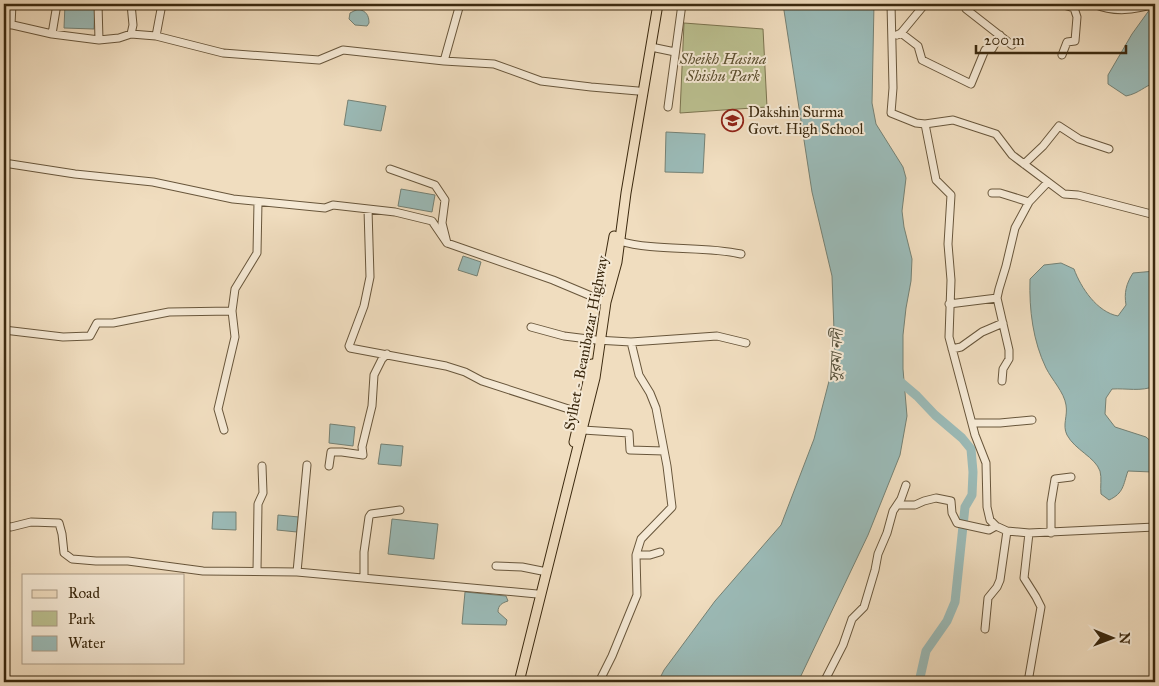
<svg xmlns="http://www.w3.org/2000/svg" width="1159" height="686" viewBox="0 0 1159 686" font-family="'IM FELL Great Primer','Noto Serif Bengali',serif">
	<rect width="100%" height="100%" fill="#f0ddbf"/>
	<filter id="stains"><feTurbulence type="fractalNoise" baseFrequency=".004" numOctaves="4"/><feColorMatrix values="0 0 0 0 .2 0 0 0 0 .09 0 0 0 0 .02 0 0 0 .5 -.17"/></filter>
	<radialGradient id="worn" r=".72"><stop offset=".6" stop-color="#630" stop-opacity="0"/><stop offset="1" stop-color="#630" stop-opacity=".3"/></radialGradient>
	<path fill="#bbc090" stroke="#7b7450" d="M684 23 763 29 767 107 680 113Z"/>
	<path fill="#9bbbb8" stroke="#758174" d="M65 4H95L94 29 64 28Z
		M783 4H874L872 103 876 124 903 167 906 178 902 211 904 227 912 259 911 281 906 308 903 335V369L907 416 900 455 868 535 798 682H658L664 670 715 601 781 525 814 439 835 358 832 276 812 192Z
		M1155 6V83C1144 86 1140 93 1126 96L1108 84V75L1132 34 1150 9Z
		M358 9C366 11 369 15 369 23L367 26 355 25 349 19 350 13Z
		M348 100 386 106 381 131 344 125Z
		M666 132 705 134 703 173 665 172Z
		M401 189 435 195 432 212 398 206Z
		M463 256 481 262 477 276 458 270Z
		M1061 263 1074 269C1081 288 1097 312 1118 316L1126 305C1124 293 1126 284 1133 273L1155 271V386C1141 392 1126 388 1112 389L1106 398 1105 414 1115 427 1146 437 1155 445V479L1152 472 1128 471C1123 485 1124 493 1109 500L1101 494C1100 487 1102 478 1100 471 1095 457 1075 450 1067 435 1062 425 1068 416 1066 405 1064 392 1052 380 1046 368 1033 341 1029 310 1030 279L1044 265Z
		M330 424 355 427 353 446 329 443Z
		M381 444 403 446 401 466 378 464Z
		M213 512H236V530L212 529Z
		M278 515 299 517 297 532 277 530Z
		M392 519 438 524 434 559 388 554Z
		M465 592 506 596 508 601C502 603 498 605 498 612L507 620 506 625 462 624Z"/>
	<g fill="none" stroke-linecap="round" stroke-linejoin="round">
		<path stroke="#9bbbb8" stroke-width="9" d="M897 379 917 396 935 415 962 438 971 449 973 472 972 495 965 507 955 602 947 621 926 651 919 682"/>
		<defs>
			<path id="minor" d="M98 4 99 40
				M891 4 893 88 891 113 916 123 925 124 936 180 951 195 948 244 951 280 949 337 975 435 986 463 987 507 990 520 996 526 1007 531 1029 533
				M970 4 966 9 1012 45
				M1060 4 1074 8 1079 4
				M1094 4C1115 13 1134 10 1155 4
				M4 23 52 34 99 40 119 38 131 34 156 36 223 53 319 60 343 50 444 61 494 64 541 81 591 87 638 91
				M11 25 12 4
				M901 33 918 46 922 60 971 84 985 50 992 49 1000 35
				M52 34 57 4
				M131 34 133 25 131 4
				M897 35 901 33 925 4
				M156 36 162 4
				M651 47 675 52
				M1062 55 1067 42 1075 41 1077 17 1074 8
				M444 61 460 4
				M668 107 682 4
				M925 124 953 120 996 134 1012 155 1064 194 1078 195 1155 215
				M4 163 75 174 153 182 233 199 325 208 333 205 395 212 432 221 447 243
				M1024 164 1043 146 1059 126 1079 139 1109 149
				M390 169 435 185 445 200 442 223 447 243 553 280 603 301
				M992 193H1000L1029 202
				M368 209 370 277 364 306 349 346 350 348 446 366 465 372 482 381 581 413
				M619 241C657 252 701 245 741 254
				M949 304 997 298
				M531 327 564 336 596 340 631 342 717 336 746 343
				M4 330 63 337 90 336 97 323H113L169 312 232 311
				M952 349 961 347 982 332 1003 323
				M1002 381 1003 369 1009 359V350L997 298 999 289 1006 266 1015 228 1029 202 1048 182
				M972 423H1000L1032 420
				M580 425 583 430 629 433 630 450 664 451
				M224 430 218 409 235 337 232 311 235 289 257 253 258 202
				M329 466 331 452H342L363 455 362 447 372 406 374 375 382 359 387 354
				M897 505H915L924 501 936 498 951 501 952 513 957 523 989 530 996 526
				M4 526 11 527 31 522 59 523 62 534 64 553 72 559 96 561H128L203 571 297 572 537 594
				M1051 533V503L1055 479 1071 477
				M636 555H650L660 552
				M496 566 522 567 542 571
				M257 571 258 504 263 493 262 466
				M297 572 307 465
				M364 578V552L369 517 371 514 400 510
				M985 629 988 598 997 587 1000 580 1007 531
				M599 682 612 656 637 595 636 555 641 539 672 507 667 466 656 408 650 393 639 375 631 342
				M824 682 843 645 852 619 864 607 875 570 878 554 887 533 893 511 901 499 906 485
				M1028 682 1041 607 1036 597 1024 578 1029 533 1155 527"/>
			<path id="major" d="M606 280 614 236
				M574 442 592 364
				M519 682 595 378 606 302 617 262 626 193 658 4"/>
		</defs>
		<use href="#minor" stroke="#68563b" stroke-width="9"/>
		<use href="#major" stroke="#3b290f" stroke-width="11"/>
		<use href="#minor" stroke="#f5e9d5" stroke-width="7"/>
		<use href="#major" stroke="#f0ddbf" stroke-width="9"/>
	</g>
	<defs>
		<symbol id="school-ring" viewBox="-11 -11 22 22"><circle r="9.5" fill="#f5e9d5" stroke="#8f2418" stroke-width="1.5"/><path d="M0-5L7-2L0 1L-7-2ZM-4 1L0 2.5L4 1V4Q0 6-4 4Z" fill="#8f2418"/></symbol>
	</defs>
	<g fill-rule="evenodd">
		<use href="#school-ring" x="720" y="108" width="25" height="25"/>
	</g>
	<g text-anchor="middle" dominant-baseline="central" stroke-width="4" stroke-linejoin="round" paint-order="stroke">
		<g font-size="15" font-style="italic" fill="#5b4f2f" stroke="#f5e9d5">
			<text x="723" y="59">Sheikh Hasina<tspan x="723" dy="17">Shishu Park</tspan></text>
		</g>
		<g font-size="15" fill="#3b290f" stroke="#f5e9d5" text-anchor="start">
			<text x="748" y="112">Dakshin Surma<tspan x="748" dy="17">Govt. High School</tspan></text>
		</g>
		<g font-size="15" fill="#3b290f" stroke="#f5e9d5">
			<text transform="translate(586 343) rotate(-79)">Sylhet - Beanibazar Highway</text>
		</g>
		<g font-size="16" font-style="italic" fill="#534e39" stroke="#f5e9d5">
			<text transform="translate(836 356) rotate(-87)">সুরমা নদী</text>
		</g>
	</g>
	<rect width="1159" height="686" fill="none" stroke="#f0ddbf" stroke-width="20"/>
	<rect x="5" y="5" width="1149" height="676" fill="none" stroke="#3b290f" stroke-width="2.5"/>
	<rect x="10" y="10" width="1139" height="666" fill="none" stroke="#3b290f"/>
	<rect x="22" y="574" width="162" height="90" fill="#f5e9d5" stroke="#ab9c86"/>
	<rect x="32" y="590" width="25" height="8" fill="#f0ddbf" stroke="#ab9c86"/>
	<text x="68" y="598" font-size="15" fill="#3b290f">Road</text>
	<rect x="32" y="611" width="25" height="15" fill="#bbc090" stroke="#ab9c86"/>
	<text x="68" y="624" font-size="15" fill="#3b290f">Park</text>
	<rect x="32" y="636" width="25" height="15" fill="#9bbbb8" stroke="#ab9c86"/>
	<text x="68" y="648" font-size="15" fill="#3b290f">Water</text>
	<g transform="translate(1112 638) rotate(91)" stroke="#f5e9d5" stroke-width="4" paint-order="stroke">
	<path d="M0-4L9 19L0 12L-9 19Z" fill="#3b290f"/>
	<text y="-8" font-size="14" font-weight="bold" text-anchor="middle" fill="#3b290f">N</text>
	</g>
	<path d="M976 45v8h150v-8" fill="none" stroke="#3b290f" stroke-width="2.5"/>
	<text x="984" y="45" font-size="15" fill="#3b290f" stroke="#f5e9d5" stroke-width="4" paint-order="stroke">200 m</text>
	<rect width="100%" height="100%" filter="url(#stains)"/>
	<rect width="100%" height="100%" fill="url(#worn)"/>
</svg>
